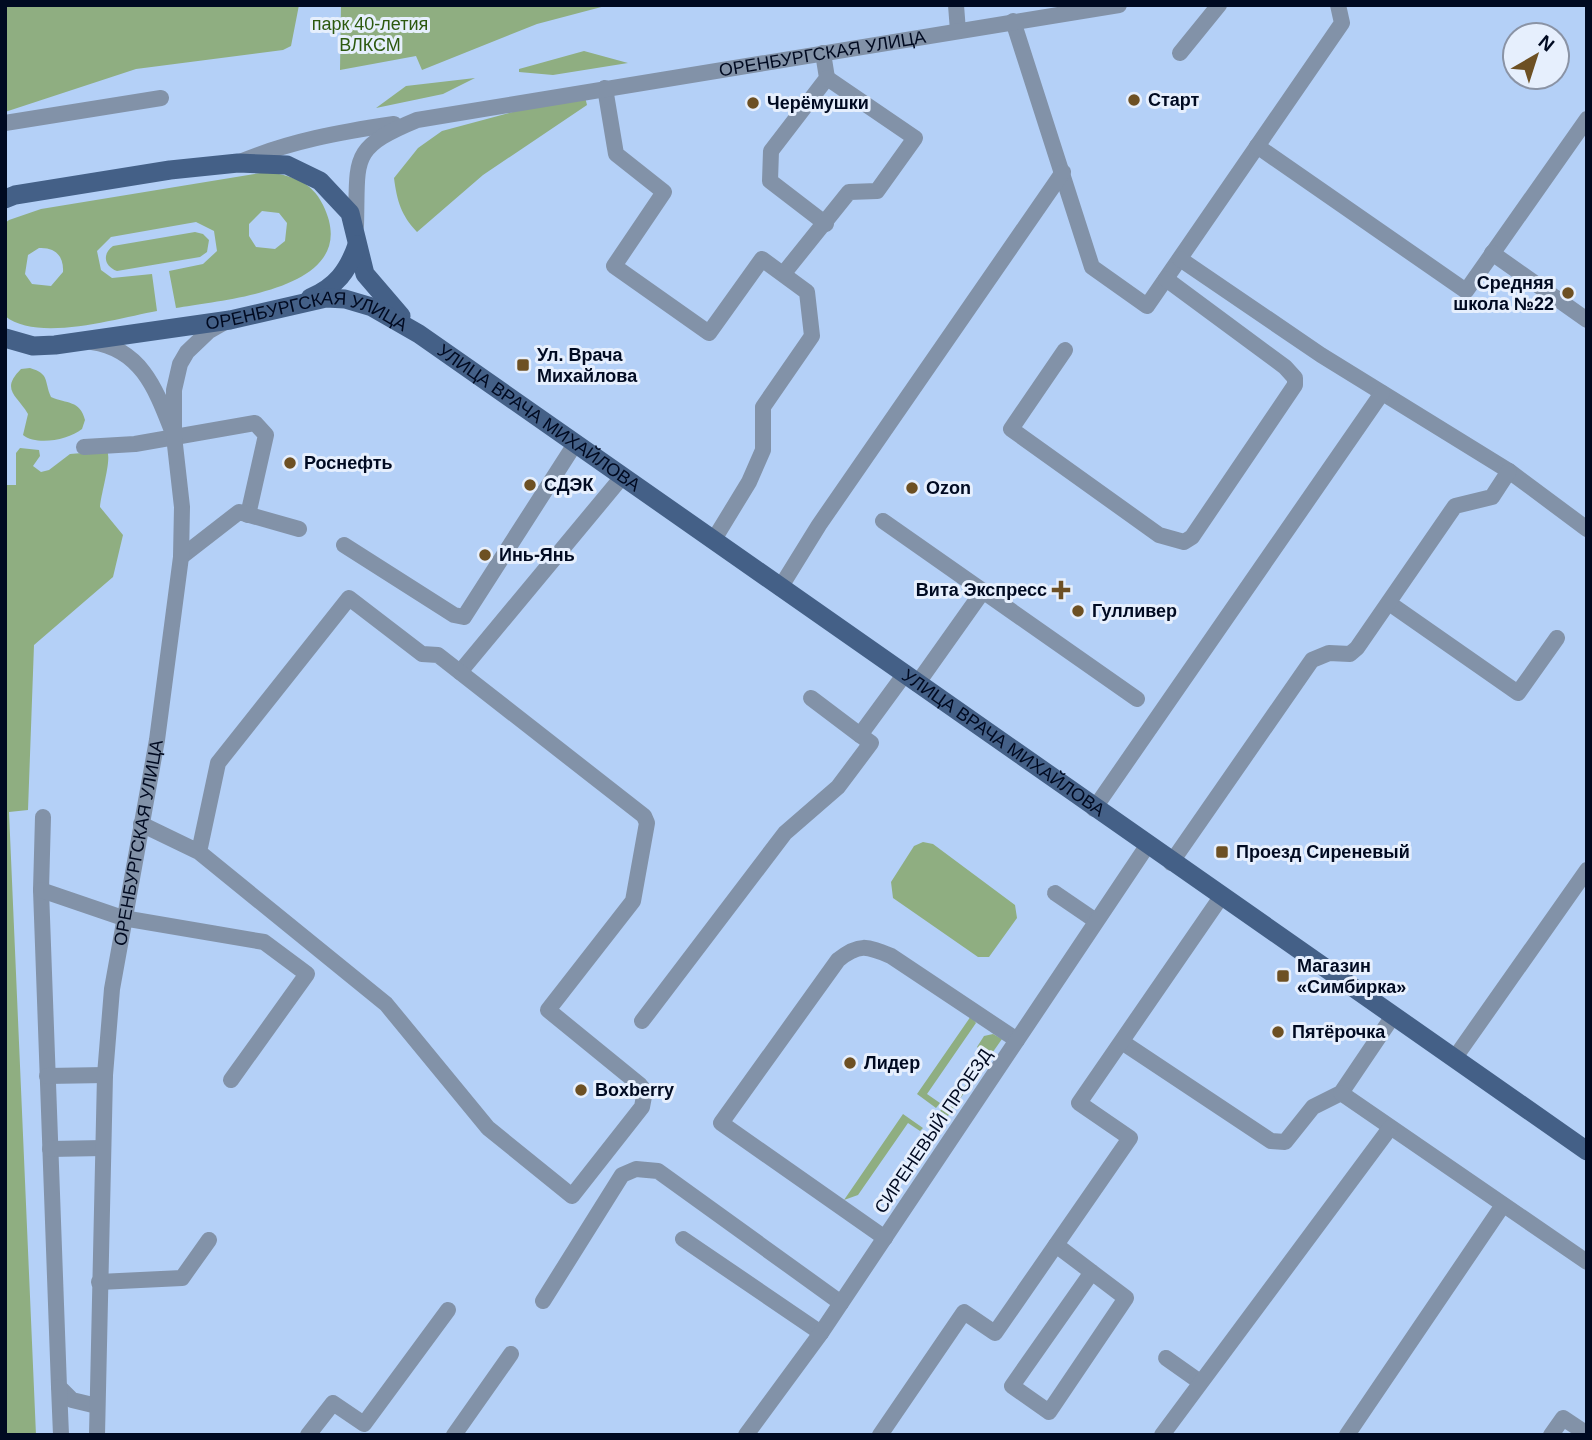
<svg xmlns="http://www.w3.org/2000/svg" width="1592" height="1440" viewBox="0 0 1592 1440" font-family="Helvetica,sans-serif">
	<rect width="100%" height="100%" fill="#b4d0f7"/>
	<path fill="#8fae81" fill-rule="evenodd" d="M5 5H299L291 46 283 50 136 69 5 112Z
		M341 5H609L537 24 422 70 416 56 340 70Z
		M584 51 628 63 553 75 519 72V69Z
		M475 78 443 94 376 108 406 86Z
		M580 94 585 97 587 105 483 175 417 232C401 215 397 201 394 178L418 148 442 131Z
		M266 172C290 175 312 181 323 205 365 290 225 299 176 308L169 271 203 264 217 251 214 231 196 222 111 237 97 251 101 270 112 278 152 274 157 311C118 318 38 343 5 316V223L9 220 41 209ZM262 211 279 213 287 223 285 241 275 249 256 247 249 236V224ZM39 248C55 247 64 256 63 272L51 286 32 284 25 274 28 255Z
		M195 232 203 234 209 240 207 252 200 257 117 271C104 266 102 254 113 246Z
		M30 368C50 374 44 381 51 397 67 404 80 400 85 420L82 429C68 440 37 446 23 435L28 414C17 395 0 390 21 369Z
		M20 448 39 450 40 456 33 466 41 472 49 470 70 454 107 451C112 459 101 493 100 507L123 535 113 577 34 645 28 810 9 812 36 1435H5V485H16V453Z
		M923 842 933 844 1015 905 1017 918 989 957H978L893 898 891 882 914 846Z
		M971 1016 976 1023 927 1094 940 1103 936 1108 917 1094Z
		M993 1034 1002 1039 948 1116 940 1111 944 1106 949 1109 986 1055 977 1047 984 1036Z
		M903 1114 923 1128 920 1131 908 1123 858 1195 844 1200Z"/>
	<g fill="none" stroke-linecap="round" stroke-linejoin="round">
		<g stroke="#8292a8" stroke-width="16">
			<path d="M956 5 958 31"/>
			<path d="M1013 21 1092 267 1147 306 1342 23 1338 5"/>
			<path d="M823 53 827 78 771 151 770 181 826 224"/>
			<path d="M1180 53 1219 5"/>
			<path d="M605 88 616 154 664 192 614 266 709 333 762 259 807 292 812 336 763 407V450L749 482 713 541"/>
			<path d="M5 123 161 98"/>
			<path d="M1257 146 1466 291 1587 119"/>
			<path d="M240 162C290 141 340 132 394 124"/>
			<path id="s1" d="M356 226C358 158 349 148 417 120L1119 5"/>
			<path d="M1492 253 1587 320"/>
			<path d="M1180 259 1321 355 1509 471 1587 529"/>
			<path d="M784 273 849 192 877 191 915 138 827 78"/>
			<path d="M92 342C140 349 155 387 171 428"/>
			<path d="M1065 350 1011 429 1159 535 1184 542 1192 537 1295 385V378L1285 367 1166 279"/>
			<path d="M84 447 135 444 255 423 266 435 248 515"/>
			<path d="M883 521 1137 699"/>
			<path d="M344 545 454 615 464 617 575 444"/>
			<path d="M181 557 239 512 299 529"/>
			<path d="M780 588 819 525 1063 172"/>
			<path d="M1389 603 1518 693 1557 638"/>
			<path d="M460 672 622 477"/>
			<path d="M917 684 983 591"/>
			<path d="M811 698 860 735"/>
			<path d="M1094 809 1382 393"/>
			<path d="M43 817 41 890 59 1387 72 1400 97 1406"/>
			<path d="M141 824 199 852 386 1004 488 1128 572 1196 642 1107 645 1091 640 1085 548 1010 633 901 647 823 644 816 438 655 422 654 349 598 218 763 199 852"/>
			<path d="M1171 863 1312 660 1329 653 1350 654 1357 648 1455 506 1492 497 1509 471"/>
			<path d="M41 890 123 918 264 942 307 974 231 1080"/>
			<path d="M1055 893 1096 921"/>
			<path d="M642 1021 785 833 838 787 871 743 860 735 904 675"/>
			<path d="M1122 1042 1271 1141 1285 1142 1313 1107 1341 1093 1393 1016"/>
			<path d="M1454 1059 1587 870"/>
			<path d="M47 1076 105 1075"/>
			<path d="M1341 1093 1587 1262"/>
			<path d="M50 1149 103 1148"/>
			<path d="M885 1238 721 1123 838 960C859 943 867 946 891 956L1017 1040"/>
			<path d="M683 1239 821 1333"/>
			<path d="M1056 1245 1126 1298 1049 1412 1012 1386 1092 1272"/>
			<path d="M99 1282 182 1278 209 1240"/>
			<path d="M543 1301 622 1175 636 1169 658 1171 841 1303"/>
			<path d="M1166 1358 1200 1382"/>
			<path d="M59 1387 61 1435"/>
			<path id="s2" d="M97 1435 105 1075 112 989 157 740 181 557 182 507 174 436V390L180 364 187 352 209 331 223 323"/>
			<path d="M308 1435 333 1403 364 1424 448 1310"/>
			<path d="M454 1435 511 1354"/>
			<path d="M746 1435 821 1333 1147 846"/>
			<path d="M880 1435 964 1312 995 1333 1130 1138 1079 1103 1221 897"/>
			<path d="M1162 1435 1390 1128"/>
			<path d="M1347 1435 1503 1205"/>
			<path d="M1551 1435 1563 1418 1587 1434"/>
		</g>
		<g stroke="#446087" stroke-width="19">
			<path d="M5 199 15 195 170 170 238 163 287 165 320 181 350 213 365 274 401 316"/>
			<path d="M310 298C336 287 348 271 357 245"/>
			<path id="s3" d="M5 338 33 346 55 345 230 320 326 298 345 299 372 307 419 334 1587 1151"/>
		</g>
	</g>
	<g fill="#6d5023" stroke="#e6effd" stroke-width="2.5">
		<circle cx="1134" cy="100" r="7"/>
		<circle cx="753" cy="103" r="7"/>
		<circle cx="1568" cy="293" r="7"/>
		<rect x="516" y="358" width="14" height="14" rx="3.5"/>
		<circle cx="290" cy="463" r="7"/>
		<circle cx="530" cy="485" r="7"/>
		<circle cx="912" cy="488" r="7"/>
		<circle cx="485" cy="555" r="7"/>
		<path d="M1057.5 579.5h7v7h7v7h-7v7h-7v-7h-7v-7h7z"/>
		<circle cx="1078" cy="611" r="7"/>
		<rect x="1215" y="845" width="14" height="14" rx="3.5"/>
		<rect x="1276" y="969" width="14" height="14" rx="3.5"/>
		<circle cx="1278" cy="1032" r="7"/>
		<circle cx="850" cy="1063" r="7"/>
		<circle cx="581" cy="1090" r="7"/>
	</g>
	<g text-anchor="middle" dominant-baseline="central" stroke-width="6" stroke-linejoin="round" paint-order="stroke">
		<g font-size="18" fill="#2c590f" stroke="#e6effd">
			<text x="370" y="24">парк 40-летия<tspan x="370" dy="21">ВЛКСМ</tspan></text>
		</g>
		<g font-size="18" fill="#000a21" stroke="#e6effd">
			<text stroke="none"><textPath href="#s1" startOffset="548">ОРЕНБУРГСКАЯ УЛИЦА</textPath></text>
			<text stroke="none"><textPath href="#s3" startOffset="308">ОРЕНБУРГСКАЯ УЛИЦА</textPath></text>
			<text stroke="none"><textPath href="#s3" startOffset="574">УЛИЦА ВРАЧА МИХАЙЛОВА</textPath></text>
			<text stroke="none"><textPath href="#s3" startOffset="1141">УЛИЦА ВРАЧА МИХАЙЛОВА</textPath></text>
			<text stroke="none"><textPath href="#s2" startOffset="595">ОРЕНБУРГСКАЯ УЛИЦА</textPath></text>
			<text transform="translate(933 1131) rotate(-56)">СИРЕНЕВЫЙ ПРОЕЗД</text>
		</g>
		<g font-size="18" font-weight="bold" fill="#000a21" stroke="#e6effd" text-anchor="start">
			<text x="1148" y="100">Старт</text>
			<text x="767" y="103">Черёмушки</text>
			<text x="1554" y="283" text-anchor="end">Средняя<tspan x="1554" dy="21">школа №22</tspan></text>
			<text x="537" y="355">Ул. Врача<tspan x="537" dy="21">Михайлова</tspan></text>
			<text x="304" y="463">Роснефть</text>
			<text x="544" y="485">СДЭК</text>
			<text x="926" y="488">Ozon</text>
			<text x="499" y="555">Инь-Янь</text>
			<text x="1047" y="590" text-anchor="end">Вита Экспресс</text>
			<text x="1092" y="611">Гулливер</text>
			<text x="1236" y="852">Проезд Сиреневый</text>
			<text x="1297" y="966">Магазин<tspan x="1297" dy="21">«Симбирка»</tspan></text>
			<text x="1292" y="1032">Пятёрочка</text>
			<text x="864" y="1063">Лидер</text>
			<text x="595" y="1090">Boxberry</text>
		</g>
	</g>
	<rect width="1592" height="1440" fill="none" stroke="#000a21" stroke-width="14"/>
	<g transform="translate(1536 56) rotate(39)"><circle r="33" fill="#e6effd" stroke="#8a93a5" stroke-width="2"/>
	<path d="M0-5L12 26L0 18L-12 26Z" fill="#6d5023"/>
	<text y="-10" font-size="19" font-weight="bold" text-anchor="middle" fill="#000a21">N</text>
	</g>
</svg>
